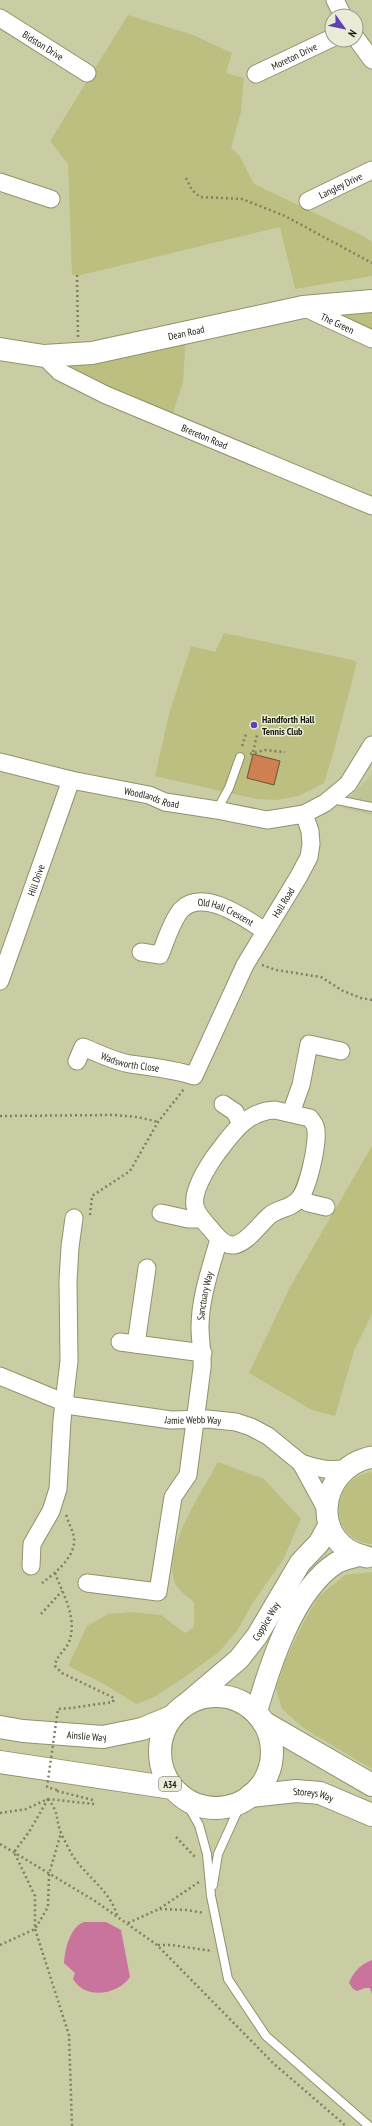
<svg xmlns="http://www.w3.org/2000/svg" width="372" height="2126" viewBox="0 0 372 2126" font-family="'PT Sans Narrow',sans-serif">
	<rect width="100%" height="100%" fill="#cacda4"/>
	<path fill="#c0c393" d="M372 774V815L343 808 351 796Z"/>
	<path fill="#bcbf80" d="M128 15 193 35 232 53 226 73 244 78 241 112 231 148 239 155 254 184 365 237 372 242V276L295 289 280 227 81 275H72L68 164 50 141Z
		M372 311V332L337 315Z
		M186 334 183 382 170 422 44 356Z
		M224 633 352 660 357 662 333 754 324 783 299 796 276 800 256 799 155 776 169 714 191 646 215 652Z
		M372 1146V1314L354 1351 335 1416 312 1410 249 1373 290 1287Z
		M218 1462 264 1479 301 1519 283 1560 254 1601 237 1631 219 1652 182 1679 152 1698 136 1704 104 1684 68 1666 87 1626 108 1614 130 1612 161 1615 185 1633 194 1627V1602C189 1597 177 1590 175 1583 161 1550 202 1492 218 1462Z
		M372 1472V1544C328 1541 328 1478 372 1472Z
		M372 1572V1769L305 1729 282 1709 276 1689 285 1661 302 1625 319 1596 345 1575Z"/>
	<path fill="#c8749c" d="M84 1922H106L121 1930 130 1977C118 1995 85 2000 73 1979L75 1973 64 1963C65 1949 70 1927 84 1922Z
		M372 1960V1994L370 1988H365L357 1991 353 1989 349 1983C354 1971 360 1965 372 1960Z"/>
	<path fill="#cf8051" stroke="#704f3b" d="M253 754 280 761 274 785 247 778Z"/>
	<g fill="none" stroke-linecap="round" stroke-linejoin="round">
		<defs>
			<path id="service" d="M332 799 372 807
				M217 810 229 788 240 757
				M183 1797 199 1825 207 1854 211 1896 228 1979 266 2036 369 2126
				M213 1885 218 1854 242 1801"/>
			<g id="minor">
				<path d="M335 0 343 16"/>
				<path id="s1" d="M0 18 87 73"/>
				<path d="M356 38 372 60"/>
				<path id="s2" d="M256 74 332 38"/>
				<path d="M0 182 51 199"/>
				<path id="s3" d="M308 201 372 170"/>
				<path id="s4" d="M303 307 372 339"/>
				<path id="s5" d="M44 356 60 372 106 395 372 506"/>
				<path id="s6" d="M0 762 71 780 149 795 165 802 217 810 267 820 304 814 325 803 348 784 372 745"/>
				<path id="s7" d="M141 952 160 955C166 941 171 922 181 910 203 887 246 919 265 931"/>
				<path id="s8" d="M0 981 71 780"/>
				<path id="s9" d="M77 1061 83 1047C98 1053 113 1061 130 1064 152 1067 173 1069 194 1076L245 965 299 876 309 857 311 844 310 831 304 814"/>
				<path d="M223 1104 235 1112 241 1124"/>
				<path d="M275 1110 310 1118C312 1121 314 1123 315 1126 320 1138 308 1189 299 1199 291 1209 278 1208 269 1216 259 1225 247 1243 234 1245 226 1246 219 1239 214 1233 208 1225 197 1216 195 1206 192 1190 207 1168 215 1156 231 1135 246 1111 275 1110Z"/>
				<path d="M291 1113 301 1085 309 1044 341 1051"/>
				<path d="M300 1198 309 1203 326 1207"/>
				<path d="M161 1213 188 1219H202"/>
				<path d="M120 1342 203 1353"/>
				<path d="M136 1344 147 1268"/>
				<path id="s10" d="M0 1376 73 1406 171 1420 207 1419 236 1422 251 1427 268 1436 301 1463 326 1509"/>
				<path d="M301 1463C317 1468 330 1472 346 1468"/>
				<path d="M31 1566 32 1544 51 1511 58 1489 62 1420 69 1361 68 1281 70 1247 74 1218"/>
				<path id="s11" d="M87 1583 158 1592 173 1497 188 1475 202 1368C203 1354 200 1341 200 1327 200 1298 211 1267 219 1239"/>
			</g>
			<g id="tertiary">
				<path d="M367 1557C310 1546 316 1468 372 1457"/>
				<path id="s12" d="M186 1704 239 1659 257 1636 300 1563 319 1543 329 1525"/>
				<path d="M256 1713C270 1665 293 1591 336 1563 343 1559 352 1558 360 1555"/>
			</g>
			<g id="secondary">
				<path id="s13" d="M0 349 44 356 92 353 303 307 372 301"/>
			</g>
			<g id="trunk">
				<circle cx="216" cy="1752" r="56"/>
				<path d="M263 1722 372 1785"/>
				<path id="s14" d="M0 1727 23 1731 103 1737 142 1729 171 1717"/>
				<path d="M0 1762 172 1788"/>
				<path id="s15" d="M250 1796 296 1791 320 1793 372 1815"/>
			</g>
		</defs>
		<use href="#service" stroke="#90926c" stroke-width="10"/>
		<use href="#minor" stroke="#90926c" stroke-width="19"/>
		<use href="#tertiary" stroke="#90926c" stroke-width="23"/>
		<use href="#secondary" stroke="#90926c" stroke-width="24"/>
		<use href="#trunk" stroke="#90926c" stroke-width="24"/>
		<path stroke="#7e8062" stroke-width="2.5" stroke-dasharray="2 3" stroke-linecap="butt" d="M186 178 192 190 200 197 242 199 285 216 372 263
			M77 275 78 337
			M242 746 246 734 244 733
			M253 752 257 735
			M250 754 265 750 285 752
			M262 965 276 970 321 977 343 991 361 998 372 1000
			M0 1116 114 1115 138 1117 158 1122
			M90 1215 92 1196 130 1171 158 1122 184 1089
			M55 1573C63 1595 78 1618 69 1642 65 1651 56 1656 55 1666L62 1673 114 1698 113 1702 71 1708
			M42 1583C55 1573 76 1557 74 1538 73 1530 68 1523 66 1514
			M41 1614 62 1591
			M48 1799 29 1832 14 1852 35 1896V1929L69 2035 72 2126
			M48 1799C60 1814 55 1818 61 1833 64 1840 68 1847 71 1853 84 1875 110 1890 117 1915
			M0 1813 26 1809 48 1799 93 1804V1800L57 1791
			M176 1837 195 1857
			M0 1844 95 1901 157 1945 273 2063 346 2126
			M160 1909 187 1910 204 1913
			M128 1923 159 1909 199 1882
			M0 1945 35 1929 48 1907 49 1874 61 1833
			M158 1945H172L212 1951"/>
		<use href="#service" stroke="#fff" stroke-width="8"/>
		<use href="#minor" stroke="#fff" stroke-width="17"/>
		<use href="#tertiary" stroke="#fff" stroke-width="21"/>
		<use href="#secondary" stroke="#fff" stroke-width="22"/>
		<use href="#trunk" stroke="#fff" stroke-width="22"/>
		<path stroke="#7e8062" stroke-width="2.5" stroke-dasharray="2 3" stroke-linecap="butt" d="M57 1790 47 1787 58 1709 71 1708"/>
	</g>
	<circle fill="#603fb7" stroke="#eaebd7" stroke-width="1.5" cx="254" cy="725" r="4"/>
	<g text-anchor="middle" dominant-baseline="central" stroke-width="3" stroke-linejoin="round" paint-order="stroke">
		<rect fill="#eaebd7" stroke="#595949" stroke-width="1" x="159" y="1777" width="22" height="14" rx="3"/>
		<g font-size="9" font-weight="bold" fill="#1b1b0c">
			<text x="170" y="1784">A34</text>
		</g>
		<g font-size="10" fill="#1b1b0c" stroke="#eaebd7">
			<text stroke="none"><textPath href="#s1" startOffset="51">Bidston Drive</textPath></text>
			<text stroke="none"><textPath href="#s2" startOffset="42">Moreton Drive</textPath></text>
			<text stroke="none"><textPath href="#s3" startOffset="36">Langley Drive</textPath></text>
			<text stroke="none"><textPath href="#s4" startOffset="38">The Green</textPath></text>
			<text stroke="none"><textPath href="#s13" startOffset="189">Dean Road</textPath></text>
			<text stroke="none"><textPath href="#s5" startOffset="181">Brereton Road</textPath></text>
			<text stroke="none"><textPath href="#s6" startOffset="156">Woodlands Road</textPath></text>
			<text stroke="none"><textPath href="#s8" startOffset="107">Hill Drive</textPath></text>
			<text stroke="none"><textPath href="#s9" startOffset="326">Hall Road</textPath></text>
			<text stroke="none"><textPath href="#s7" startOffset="118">Old Hall Crescent</textPath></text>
			<text stroke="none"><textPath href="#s9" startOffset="65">Wadsworth Close</textPath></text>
			<text stroke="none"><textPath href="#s11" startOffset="375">Sanctuary Way</textPath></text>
			<text stroke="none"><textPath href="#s10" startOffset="200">Jamie Webb Way</textPath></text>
			<text stroke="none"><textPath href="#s12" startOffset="116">Coppice Way</textPath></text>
			<text stroke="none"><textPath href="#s14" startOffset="87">Ainslie Way</textPath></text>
			<text stroke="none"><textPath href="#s15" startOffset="64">Storeys Way</textPath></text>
		</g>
		<g font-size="10" font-weight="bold" fill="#1b1b0c" stroke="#eaebd7" text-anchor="start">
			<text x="262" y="719">Handforth Hall<tspan x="262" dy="12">Tennis Club</tspan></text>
		</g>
	</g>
	<g transform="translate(344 28) rotate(123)"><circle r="19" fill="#eaebd7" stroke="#979886"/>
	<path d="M0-3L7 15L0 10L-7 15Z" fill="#603fb7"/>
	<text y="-6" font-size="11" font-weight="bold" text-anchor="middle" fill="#1b1b0c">N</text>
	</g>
</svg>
